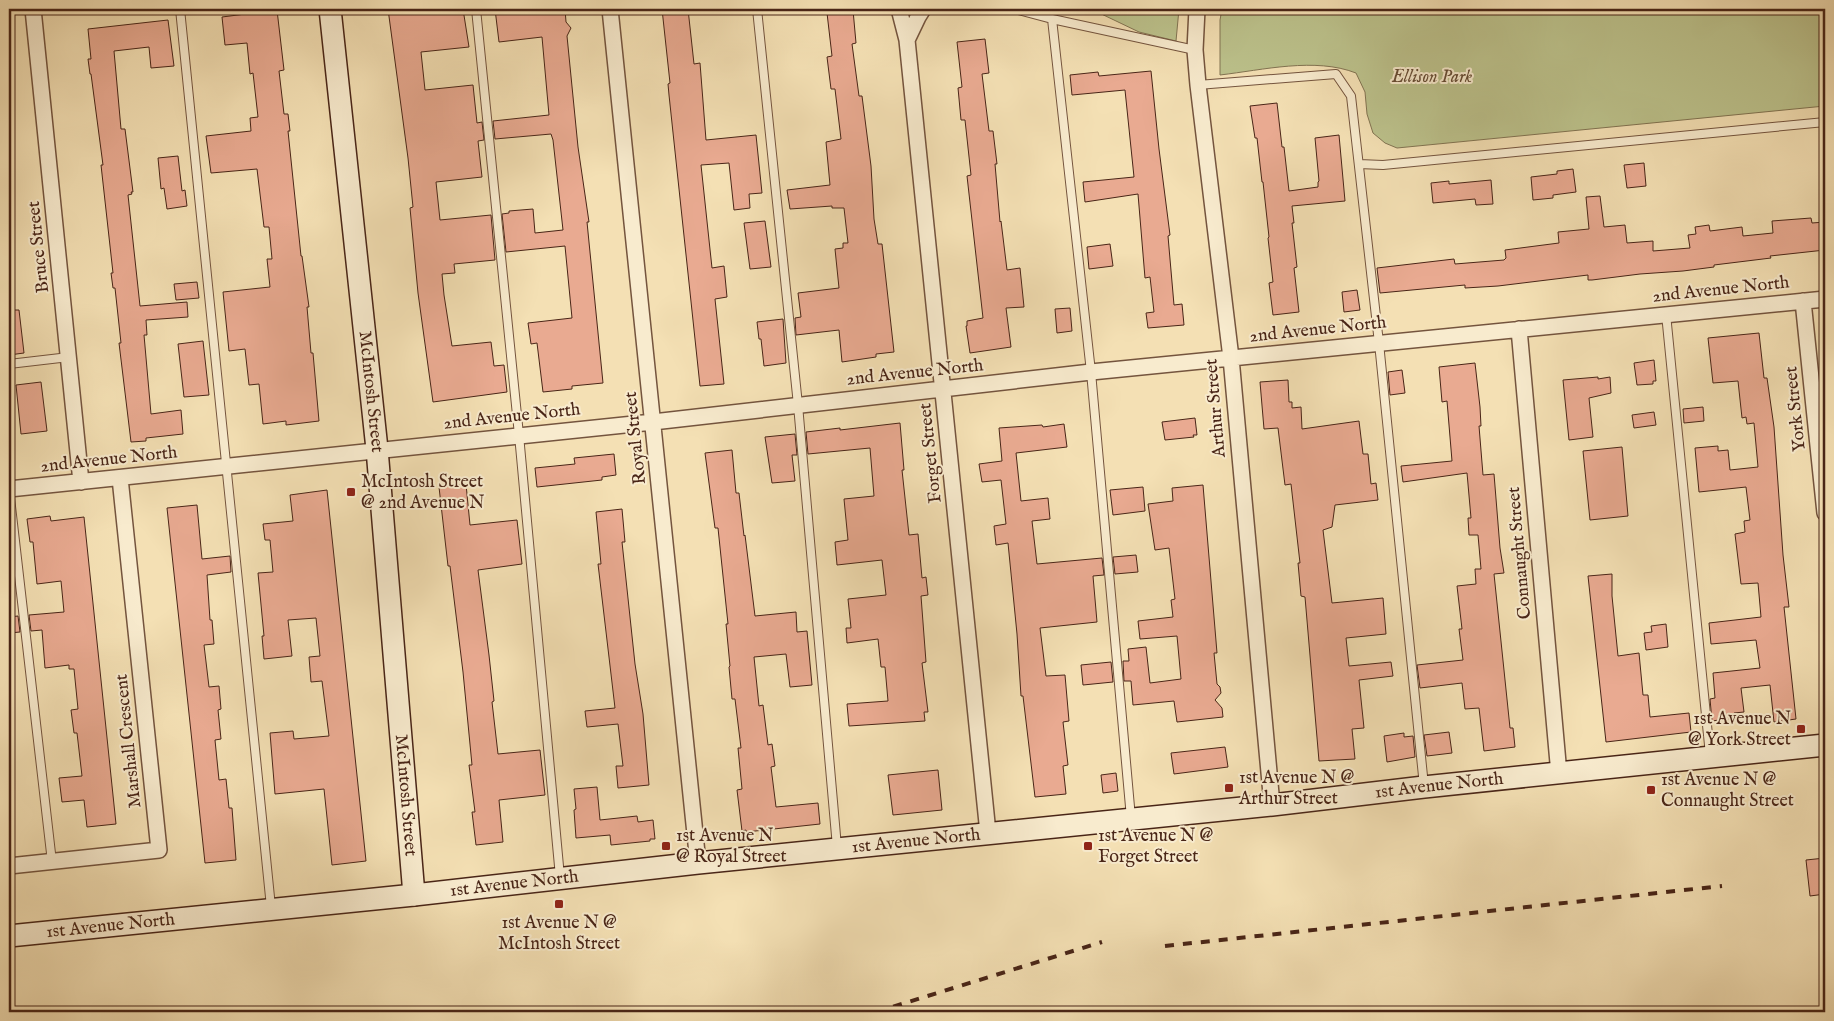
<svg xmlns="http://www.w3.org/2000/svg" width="1834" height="1021" viewBox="0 0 1834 1021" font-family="'IM FELL English',serif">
	<rect width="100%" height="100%" fill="#f4e0b4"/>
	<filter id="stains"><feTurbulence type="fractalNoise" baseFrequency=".004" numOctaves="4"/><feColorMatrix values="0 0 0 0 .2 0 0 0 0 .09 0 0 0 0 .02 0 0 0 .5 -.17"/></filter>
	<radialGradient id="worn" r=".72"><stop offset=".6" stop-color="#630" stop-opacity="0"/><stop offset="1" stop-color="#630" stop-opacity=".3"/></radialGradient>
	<path fill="#bcc28c" stroke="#827452" d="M1091 9H1179L1176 41 1139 32Z
		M1222 9H1825V106L1397 148 1385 143 1373 133 1367 114 1365 92 1356 73C1315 57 1263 70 1220 75V20Z"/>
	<path fill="#e9aa91" stroke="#492517" d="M388 9H463L469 47 421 52 425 90 473 85 477 123 482 122 484 140 478 141 482 177 436 182 440 220 491 215 495 260 454 264 455 273 442 274 444 295 452 346 491 342 494 366 504 365 507 392 433 402 418 293 410 208 413 207 408 158Z
		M495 9H565L566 22 571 28 567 36 578 147 589 222H587L603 383 572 386V389L543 392 537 343 531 344 528 323 572 318 565 246 506 252 502 214 509 213V211L533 209 535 233 563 230 553 140 551 134 495 139 493 121 549 115 542 37 499 42Z
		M662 9H688L694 64 700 63 706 140 756 135 762 193 749 194 750 208 734 210 729 163 701 165 712 268 724 266 727 297 715 299 724 384 700 386 669 95 668 84 670 83Z
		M277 10 284 70 279 71 284 114H288L290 131H288L301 256H302L309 307H307L311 353H313L319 421 286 425V421L263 424 259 384 249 385 245 349 229 351 223 292 270 287 267 259H272L269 227H264L257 169 211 173 206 136 251 131 250 118 258 117 253 73 250 74 247 43 225 45 222 17Z
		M853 10 856 43 852 44 859 96H862L871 166 874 219 878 244H882L894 352 876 354V357L842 362 839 330 796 335 795 318 801 317 798 293 839 288 835 249 843 248V243H848L844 208H832V206L790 209 787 190 830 185 826 142 841 139 835 89H831L827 57 832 56 827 13Z
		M168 20 174 66 151 68 149 47 114 51 121 129H125L133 192H131L132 194 128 195 140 306 187 302 188 317 146 320 147 335H144L151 414 181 410 183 434 146 438V441L131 442 119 343H121L115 288H113L111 273H113L101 165H103L91 74H90L88 59H91L88 29Z
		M985 39 989 73 982 74 989 131H993L997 164H995L1000 222 1001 221 1007 270 1020 268 1024 307 1006 308 1011 347 970 353 966 326H967V321L983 318 967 176 971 175 965 120H961L958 88 962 87 957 42Z
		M1151 71 1159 149 1170 235 1168 236 1174 305 1182 304 1184 325 1148 328 1146 313 1154 312 1150 277 1145 278 1138 194 1085 202 1083 182 1134 177 1125 90 1072 95 1070 75 1098 72 1099 76Z
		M1277 103 1282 147H1284L1289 191 1318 187V182L1319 181 1315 138 1339 135 1345 201 1292 206 1294 223H1292L1297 267 1294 268 1299 312 1273 315 1269 283 1273 282 1268 238 1269 237 1263 182H1262L1257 138H1255L1250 106Z
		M178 156 182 191 185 190 187 206 167 209 164 188 161 189 158 158Z
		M1644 163 1646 186 1627 188 1624 165Z
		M1573 169 1576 192 1553 195V198L1533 200 1531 177 1557 174V171Z
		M1491 180 1493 204 1476 205 1475 199 1433 203 1431 183 1449 181V184Z
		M1600 196 1604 227 1625 225 1627 243 1653 241V251L1690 248 1688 235 1696 234 1695 227 1709 225 1710 231 1742 227 1743 236 1773 233 1772 221 1811 218 1812 223 1825 222V250L1770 256 1771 258 1714 265V267L1683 271 1640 274 1592 280H1588V275L1498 286 1465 288V285L1380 293 1377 268 1454 259 1455 264 1504 260 1506 258 1505 250 1559 243 1558 232 1589 229 1586 197Z
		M765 221 771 267 750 269 744 223Z
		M1110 244 1113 266 1089 269 1087 247Z
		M197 282 199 298 176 300 174 284Z
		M1357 290 1360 310 1344 312 1342 292Z
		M1070 308 1072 331 1057 333 1055 309Z
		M9 310H19L24 353 9 355Z
		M783 319 786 363 764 366 761 339H759L757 322Z
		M1759 333 1764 378H1767L1774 427 1783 555 1789 607H1784L1796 719 1774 722 1770 685 1741 688 1744 712 1734 713 1735 718 1712 721 1710 699 1715 698 1713 673 1760 668 1756 640 1711 644 1709 623 1761 617 1758 583 1741 584 1735 534 1745 532 1744 521 1750 520 1746 487 1699 492 1695 448 1718 446V451L1728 450 1730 470 1758 467 1754 423 1747 424 1746 417 1742 418 1738 381 1713 383 1708 338Z
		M203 341 209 395 184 397 178 344Z
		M1654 360 1656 381H1653V384L1637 385 1634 363Z
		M1475 363 1480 407 1481 426H1479L1483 475 1494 474 1500 548 1504 573 1494 574 1510 728H1513L1515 747 1484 751 1479 708 1465 709 1462 683 1420 688 1417 665 1463 660 1459 629H1462L1457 586 1476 584 1475 569H1481L1478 535H1469L1468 518H1471L1467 473 1403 482 1401 466 1452 461 1447 401 1442 402 1439 367Z
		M1402 370 1405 393 1390 395 1388 372Z
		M1598 377V379L1610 377 1611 393 1589 398 1593 437 1569 440 1563 380Z
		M1288 380 1289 402H1292V408L1301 407 1302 429 1359 421 1363 454H1368L1371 484 1376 483 1378 500 1335 505 1332 527 1323 530 1332 603 1383 598 1386 634 1346 638 1349 666 1391 662 1393 676 1359 680 1364 728 1352 729 1355 759 1319 761 1305 597 1301 596 1298 563H1300L1291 484 1285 485 1278 428 1264 429 1260 382Z
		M41 382 47 431 21 434 16 385Z
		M1703 407 1704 421 1684 423 1683 409Z
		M1654 412 1656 425 1634 428 1632 415Z
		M1195 418 1197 435H1193L1194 437 1165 440 1162 422Z
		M900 423 904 470H902L909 535 918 534 922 578 926 577 928 595 921 596 926 662 922 663 928 712H924L925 721 849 726 847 704 888 701 885 667H881L878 639 847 643 846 628H851L848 599 886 595 882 560 837 565 835 542 848 540 844 499 874 496 870 448 808 454 806 432 840 428V430Z
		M1064 424 1067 447 1016 453 1021 501 1048 498 1050 519 1032 521 1037 564 1102 558 1104 575 1093 576 1097 622 1040 628 1046 676 1065 675 1069 721 1063 722 1068 765 1063 766 1066 794 1035 797 1023 696H1021L1017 634 1008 543 996 545 994 526 1006 524 1001 480 982 482 979 464 1002 461 999 428 1042 425 1043 427Z
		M795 434 797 455H792L795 481 772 483 765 437Z
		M1622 447 1628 516 1590 520 1583 451Z
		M732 450 736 493H739L744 536 745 535 755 616 796 612 797 632 807 631 812 685 790 687 786 654 754 657 759 706 763 705 768 745 772 744 775 766 771 767 776 807 818 803 820 824 746 832V830L742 831 737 790 742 789 738 748H741L735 699H732L729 667 730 666 726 624H728L718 528H715L705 453Z
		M614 454 616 475 602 477V480L537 487 535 468 575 464 574 458Z
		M466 484 470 525 517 520 522 564 478 570 489 655 494 701 492 702 498 754 540 750 545 795 499 800 503 842 476 845 472 812H475L469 765H472L463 672 450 566H448L439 487Z
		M1203 485 1217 653H1214L1217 684 1220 687 1221 693 1215 700 1222 708 1223 717 1177 722 1174 701 1133 705 1131 681H1124L1123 661H1129L1128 649 1146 647 1150 683 1181 679 1177 636 1140 639 1138 621 1173 617 1171 600 1175 599 1169 548 1155 550 1148 504 1173 501 1172 488Z
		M1143 487 1145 511 1113 515 1110 490Z
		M327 490 366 861 332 865 324 789 275 794 270 733 293 731 294 739 329 736 322 681 311 682 309 657 320 656 316 618 288 620 292 656 264 659 262 636H264L258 573 273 572 270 540H265L263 524 293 521 290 495Z
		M197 505 202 559 230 556 231 572 207 575 210 620H212L214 644 204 645 209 687 219 686 221 709 218 710 221 739 215 740 219 780 226 779 229 808H232L236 860 205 863 167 508Z
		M622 509 625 542H622L635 664 643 714 649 785 618 788 616 766H623L618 724 587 727 585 711 615 708 598 564H601L596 512Z
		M50 516 51 521 84 517 116 824 87 827 84 800 62 802 59 778 82 776 77 733H74L71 710 78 709 74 669H69V665L45 668 42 630 31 631 29 615 64 612 61 581 37 584 33 542H30L27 519Z
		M1136 555 1138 572 1115 574 1113 557Z
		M1612 574V596L1618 656 1639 653 1643 695H1648L1650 717 1689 713 1691 732 1606 742 1588 576Z
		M18 616 20 632 9 633V617Z
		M1666 624 1668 647 1646 650 1644 633 1652 632 1651 626Z
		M1111 662 1113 682 1083 685 1081 665Z
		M1449 732 1452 753 1427 756 1424 735Z
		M1404 733V737L1413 736 1415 757 1387 762 1384 736Z
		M1225 747 1228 767 1174 774 1171 753Z
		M938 770 942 810 893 815 888 775Z
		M1116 773 1118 791 1103 793 1101 775Z
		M597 787 600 820 637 816 638 822 653 820 655 839H650V841L611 845 610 835 576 838 574 810 576 809 574 789Z
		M1825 858V894L1810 896 1806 860Z"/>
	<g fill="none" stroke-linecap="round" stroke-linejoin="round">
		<defs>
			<path id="lane" d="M180 9 271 907
				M476 9 519 435 560 877
				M757 9 798 405 837 847
				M1015 9 1052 19 1195 50
				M1052 19 1091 372 1131 818
				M1198 85 1336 74 1351 96 1379 343 1424 786
				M1359 164 1383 165 1825 122
				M1666 314 1710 755
				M9 364 69 357
				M9 489 52 862"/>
			<path id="street" d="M33 9 81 482
				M610 9 698 863
				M899 9 907 40 988 833
				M1197 9 1195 50 1198 85 1231 358 1272 805
				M907 40 918 17 923 9
				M1803 301 1825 513
				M1519 329 1559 774
				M9 489 653 422 1091 372 1825 299
				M9 866 159 850 120 478"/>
			<g id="secondary">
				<path id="s1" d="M330 9 377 449 414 895"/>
				<path id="s2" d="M9 936 414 895 698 863 1272 805 1424 787 1825 745"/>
			</g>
		</defs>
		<use href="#lane" stroke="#74543e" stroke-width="10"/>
		<use href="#street" stroke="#74543e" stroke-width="18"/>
		<use href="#secondary" stroke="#492517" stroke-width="24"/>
		<use href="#lane" stroke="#f8ebce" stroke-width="8"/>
		<use href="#street" stroke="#f8ebce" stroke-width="15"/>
		<use href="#secondary" stroke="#f8ebce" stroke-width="21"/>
		<path stroke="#492517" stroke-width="4" stroke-dasharray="9 9" stroke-linecap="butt" d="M1165 946 1722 886
			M876 1012 1102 942"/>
	</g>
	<g fill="#8f2418" stroke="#f8ebce" stroke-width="2">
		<rect x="346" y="487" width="10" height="10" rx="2.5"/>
		<rect x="1796" y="724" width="10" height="10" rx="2.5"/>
		<rect x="1224" y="783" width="10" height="10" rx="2.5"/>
		<rect x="1646" y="785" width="10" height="10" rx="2.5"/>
		<rect x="661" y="841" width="10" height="10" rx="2.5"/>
		<rect x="1083" y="841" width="10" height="10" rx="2.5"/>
		<rect x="554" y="899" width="10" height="10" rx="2.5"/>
	</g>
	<g text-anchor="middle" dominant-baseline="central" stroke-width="4" stroke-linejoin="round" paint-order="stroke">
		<g font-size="18" font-style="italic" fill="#664c34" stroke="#f8ebce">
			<text x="1432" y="77">Ellison Park</text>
		</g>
		<g font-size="18" fill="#492517" stroke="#f8ebce">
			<text transform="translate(39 247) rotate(-96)">Bruce Street</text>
			<text transform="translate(1721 290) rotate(-6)">2nd Avenue North</text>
			<text transform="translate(1318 330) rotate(-6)">2nd Avenue North</text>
			<text transform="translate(915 373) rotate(-6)">2nd Avenue North</text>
			<text stroke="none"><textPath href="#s1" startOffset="385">McIntosh Street</textPath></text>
			<text transform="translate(1216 408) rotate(-95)">Arthur Street</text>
			<text transform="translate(1796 409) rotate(-96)">York Street</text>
			<text transform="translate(512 417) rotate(-6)">2nd Avenue North</text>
			<text transform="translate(636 438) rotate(-96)">Royal Street</text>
			<text transform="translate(931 453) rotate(-96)">Forget Street</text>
			<text transform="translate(109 460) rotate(-6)">2nd Avenue North</text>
			<text transform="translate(1520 553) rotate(-95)">Connaught Street</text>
			<text transform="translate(129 741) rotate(-96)">Marshall Crescent</text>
			<text stroke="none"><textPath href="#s2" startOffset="1438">1st Avenue North</textPath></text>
			<text stroke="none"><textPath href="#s1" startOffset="790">McIntosh Street</textPath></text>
			<text stroke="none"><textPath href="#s2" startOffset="912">1st Avenue North</textPath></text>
			<text stroke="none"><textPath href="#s2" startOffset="508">1st Avenue North</textPath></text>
			<text stroke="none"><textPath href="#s2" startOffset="102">1st Avenue North</textPath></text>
		</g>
		<g font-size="18" fill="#492517" stroke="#f8ebce" text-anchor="start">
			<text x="361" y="482">McIntosh Street<tspan x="361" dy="21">@ 2nd Avenue N</tspan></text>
			<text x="1791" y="719" text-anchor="end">1st Avenue N<tspan x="1791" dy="21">@ York Street</tspan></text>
			<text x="1239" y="778">1st Avenue N @<tspan x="1239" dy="21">Arthur Street</tspan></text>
			<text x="1661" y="780">1st Avenue N @<tspan x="1661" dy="21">Connaught Street</tspan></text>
			<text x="676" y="836">1st Avenue N<tspan x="676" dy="21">@ Royal Street</tspan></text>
			<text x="1098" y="836">1st Avenue N @<tspan x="1098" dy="21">Forget Street</tspan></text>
			<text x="559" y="923" text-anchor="middle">1st Avenue N @<tspan x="559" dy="21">McIntosh Street</tspan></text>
		</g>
	</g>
	<rect width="1834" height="1021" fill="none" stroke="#f4e0b4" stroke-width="30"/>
	<rect x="10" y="10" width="1814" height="1001" fill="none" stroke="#492517" stroke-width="2.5"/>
	<rect x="15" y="15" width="1804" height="991" fill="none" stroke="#492517"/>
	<rect width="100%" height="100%" filter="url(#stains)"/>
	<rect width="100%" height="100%" fill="url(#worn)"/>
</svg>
